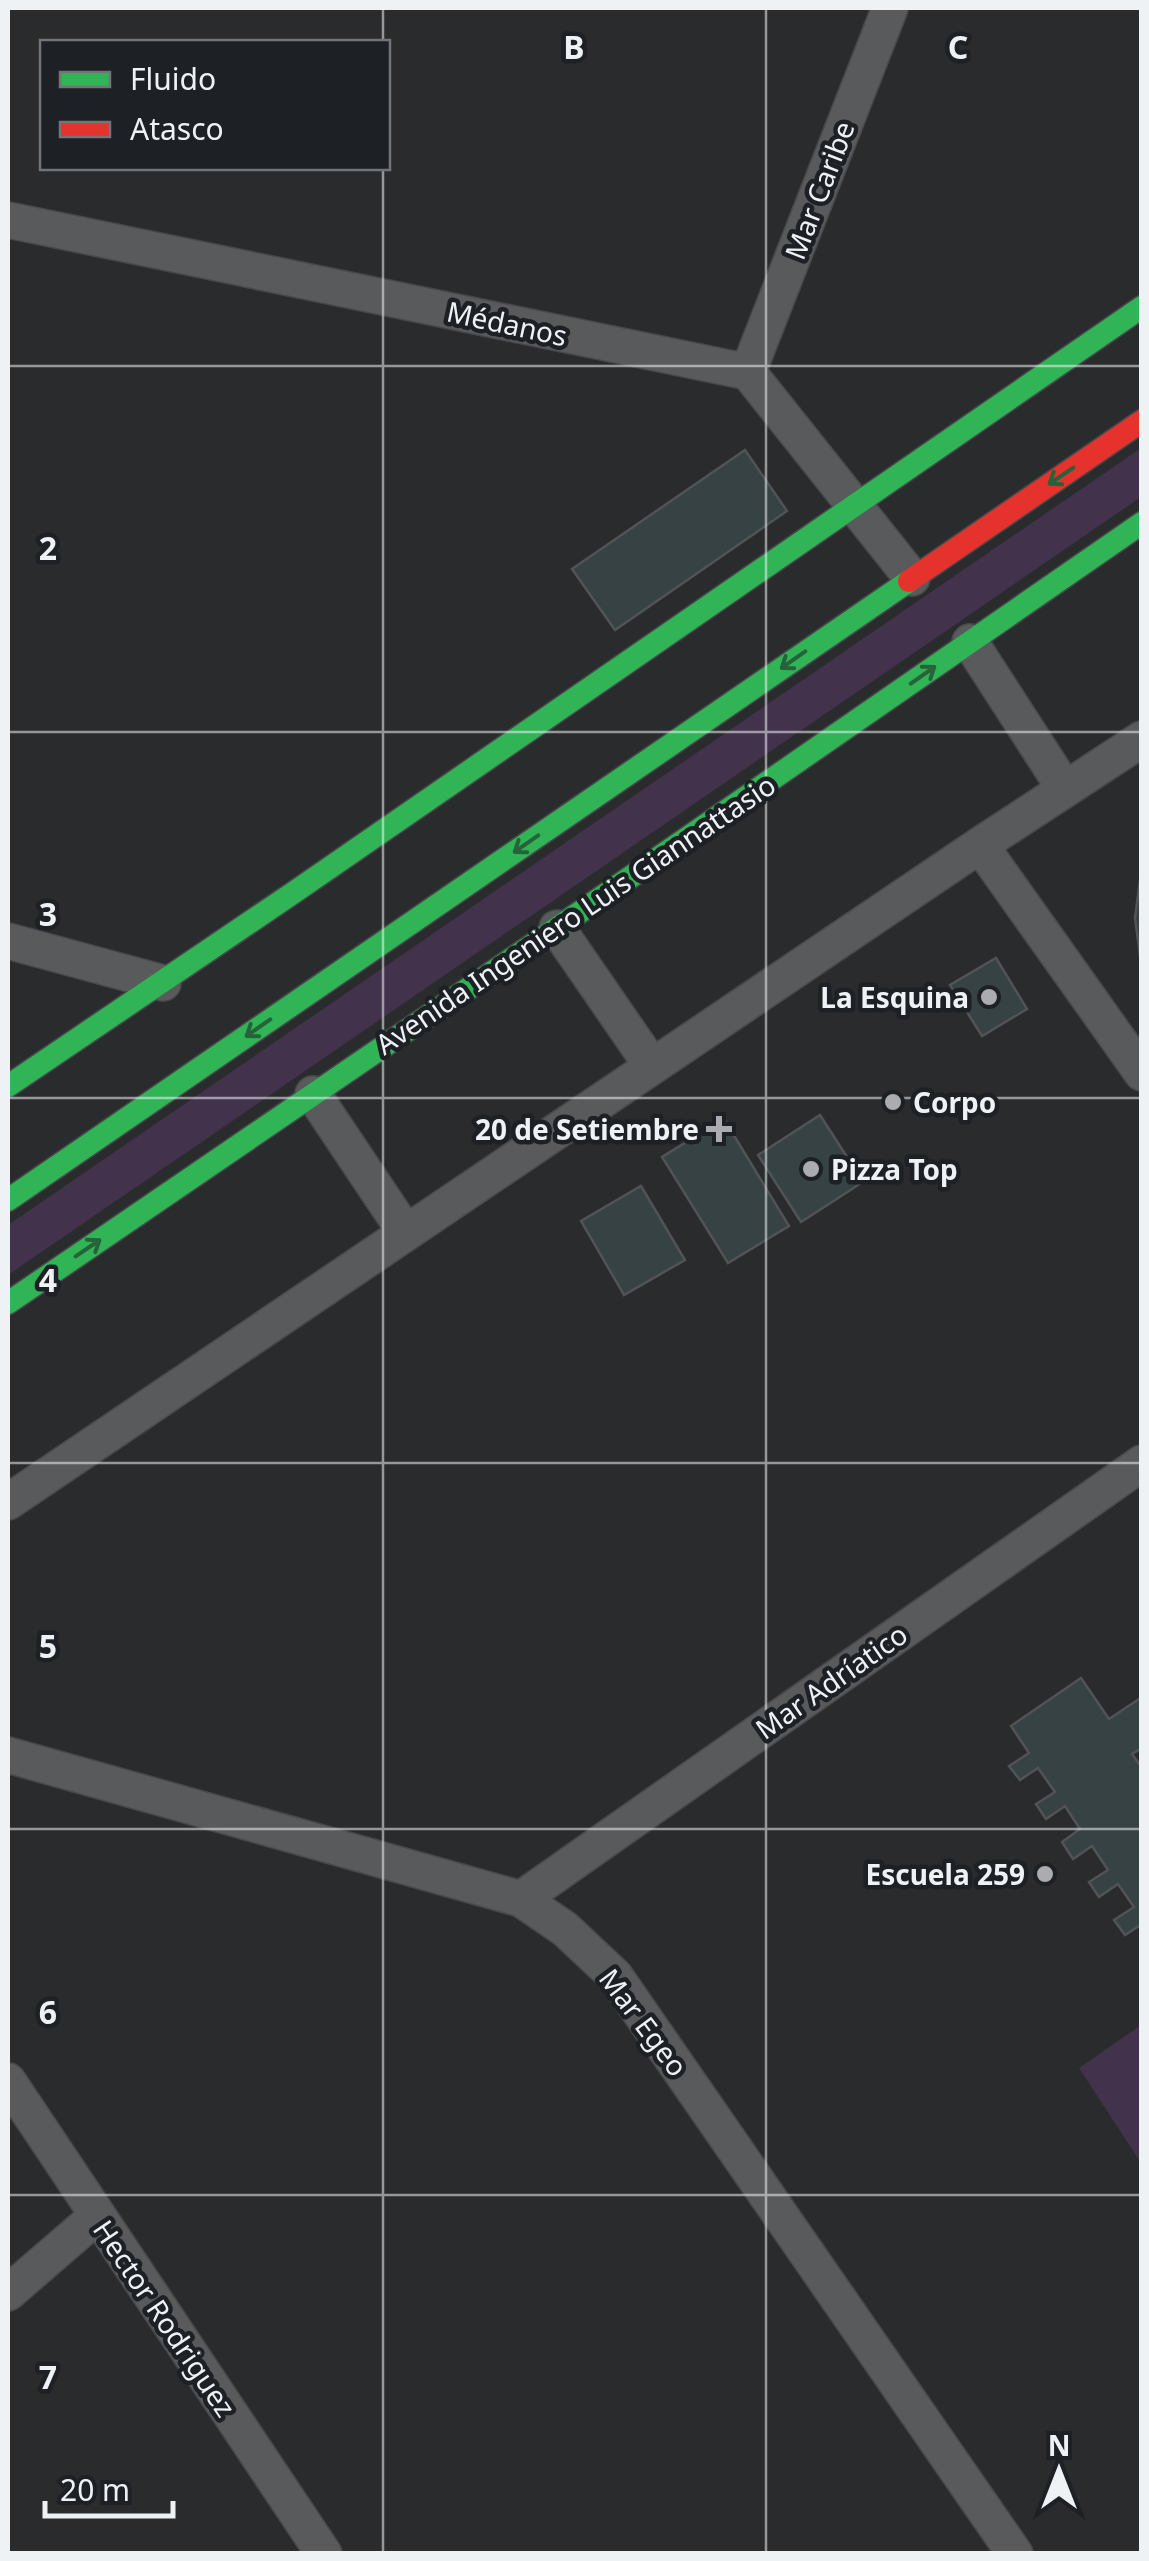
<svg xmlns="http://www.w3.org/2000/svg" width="1149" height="2561" viewBox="0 0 1149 2561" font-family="'Noto Sans',sans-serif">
	<rect width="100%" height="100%" fill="#292b2d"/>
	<path fill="#43324b" d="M1141 448V497L8 1275V1225Z
		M1141 2025V2163L1079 2068Z"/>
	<path fill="#374245" stroke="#515355" stroke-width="2.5" d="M745 450 787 511 615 630 572 569Z
		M1142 865V970L1135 918Z
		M996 958 1027 1009 982 1036 950 985Z
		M820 1115 863 1182 801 1222 758 1155Z
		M724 1119 789 1226 728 1263 662 1157Z
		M641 1186 685 1260 624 1295 581 1221Z
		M1081 1678 1109 1719 1142 1697V1748L1132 1754 1142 1768V1924L1125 1935 1114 1920 1134 1907 1118 1884 1099 1897 1089 1882 1108 1870 1092 1846 1073 1859 1062 1842 1080 1829 1065 1806 1046 1819 1036 1804 1055 1792 1038 1768 1020 1780 1009 1766 1029 1753 1011 1726Z"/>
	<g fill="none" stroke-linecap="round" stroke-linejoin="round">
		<defs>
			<path id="street" d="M8 220 748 372 912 578
				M748 372 890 8
				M970 642 1065 789
				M980 845 1142 1073
				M557 928 652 1066
				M8 941 163 983
				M313 1094 406 1233
				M8 1502 980 845 1142 739
				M8 1755 521 1899 565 1929 615 1976 1015 2554
				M521 1899 1142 1463
				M8 2081 324 2554
				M8 2293 97 2216"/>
			<path id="fast" d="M8 1086 293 893 1142 307
				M8 1200 909 581
				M8 1303 557 928 1142 523"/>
			<path id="jam" d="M909 581 1142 421"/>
		</defs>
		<use href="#street" stroke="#46484b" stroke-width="38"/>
		<use href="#fast" stroke="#46484b" stroke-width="25"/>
		<use href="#jam" stroke="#46484b" stroke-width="25"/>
		<use href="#street" stroke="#585a5b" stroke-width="35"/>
		<use href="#fast" stroke="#30b455" stroke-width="22"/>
		<use href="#jam" stroke="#e5322d" stroke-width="22"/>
	</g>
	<defs><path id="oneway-shaft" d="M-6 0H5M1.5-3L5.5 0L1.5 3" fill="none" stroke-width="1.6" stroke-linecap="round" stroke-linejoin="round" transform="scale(2.5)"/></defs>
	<g stroke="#26633b">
		<use href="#oneway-shaft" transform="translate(1061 476) rotate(146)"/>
		<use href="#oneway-shaft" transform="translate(793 660) rotate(145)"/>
		<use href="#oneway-shaft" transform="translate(923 675) rotate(-35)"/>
		<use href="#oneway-shaft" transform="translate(526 844) rotate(145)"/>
		<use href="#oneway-shaft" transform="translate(258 1028) rotate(145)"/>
		<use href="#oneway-shaft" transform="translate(88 1248) rotate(-34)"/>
	</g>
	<path fill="none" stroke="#eff2f5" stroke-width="2.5" stroke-opacity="0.55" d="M383 8V42M766 8V2554M383 168V2554M8 366H1142M8 732H1142M8 1098H1142M8 1463H1142M8 1829H1142M8 2195H1142"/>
	<g fill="#aaacaf" stroke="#1d2125" stroke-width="4">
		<circle cx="989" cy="997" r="10"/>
		<circle cx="893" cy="1102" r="10"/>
		<path d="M714 1114h10v10h10v10h-10v10h-10v-10h-10v-10h10z"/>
		<circle cx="811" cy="1169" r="10"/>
		<circle cx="1045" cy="1874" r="10"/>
	</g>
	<g text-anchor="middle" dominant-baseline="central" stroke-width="9" stroke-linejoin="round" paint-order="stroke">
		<g font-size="28" fill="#eff2f5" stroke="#1d2125">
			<text transform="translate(819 190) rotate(-69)">Mar Caribe</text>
			<text transform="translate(507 323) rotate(12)">Médanos</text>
			<text transform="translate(575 914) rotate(-34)">Avenida Ingeniero Luis Giannattasio</text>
			<text transform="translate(831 1681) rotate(-35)">Mar Adríatico</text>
			<text transform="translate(644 2022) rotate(53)">Mar Egeo</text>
			<text transform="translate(165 2318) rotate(56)">Hector Rodriguez</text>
		</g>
		<g font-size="28" font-weight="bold" fill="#eff2f5" stroke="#1d2125" text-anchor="end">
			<text x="969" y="997">La Esquina</text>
			<text x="913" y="1102" text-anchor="start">Corpo</text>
			<text x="699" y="1129">20 de Setiembre</text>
			<text x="831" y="1169" text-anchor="start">Pizza Top</text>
			<text x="1025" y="1874">Escuela 259</text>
		</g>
	</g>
	<g font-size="32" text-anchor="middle" font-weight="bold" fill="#eff2f5" stroke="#1d2125" stroke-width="9" stroke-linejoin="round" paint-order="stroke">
		<text x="574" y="59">B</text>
		<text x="958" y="59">C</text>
		<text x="48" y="560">2</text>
		<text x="48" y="926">3</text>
		<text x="48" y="1292">4</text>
		<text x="48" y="1658">5</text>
		<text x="48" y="2024">6</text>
		<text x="48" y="2389">7</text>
	</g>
	<rect width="1149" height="2561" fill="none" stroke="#eff2f5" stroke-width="20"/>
	<rect x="40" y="40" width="350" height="130" fill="#1d2125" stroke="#717578" stroke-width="2.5"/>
	<rect x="60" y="72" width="50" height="15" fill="#30b455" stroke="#717578" stroke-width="2.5"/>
	<text x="130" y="90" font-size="30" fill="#eff2f5">Fluido</text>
	<rect x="60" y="122" width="50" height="15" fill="#e5322d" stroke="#717578" stroke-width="2.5"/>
	<text x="130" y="140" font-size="30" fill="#eff2f5">Atasco</text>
	<g transform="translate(1059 2471)" stroke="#1d2125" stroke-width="8" paint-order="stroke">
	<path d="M0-8L18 38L0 25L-18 38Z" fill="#eff2f5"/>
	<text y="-15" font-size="28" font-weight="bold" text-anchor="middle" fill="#eff2f5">N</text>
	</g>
	<path d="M45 2501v15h128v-15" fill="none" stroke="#eff2f5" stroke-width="5"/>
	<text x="60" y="2501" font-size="30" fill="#eff2f5" stroke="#1d2125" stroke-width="8" paint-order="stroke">20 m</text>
</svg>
